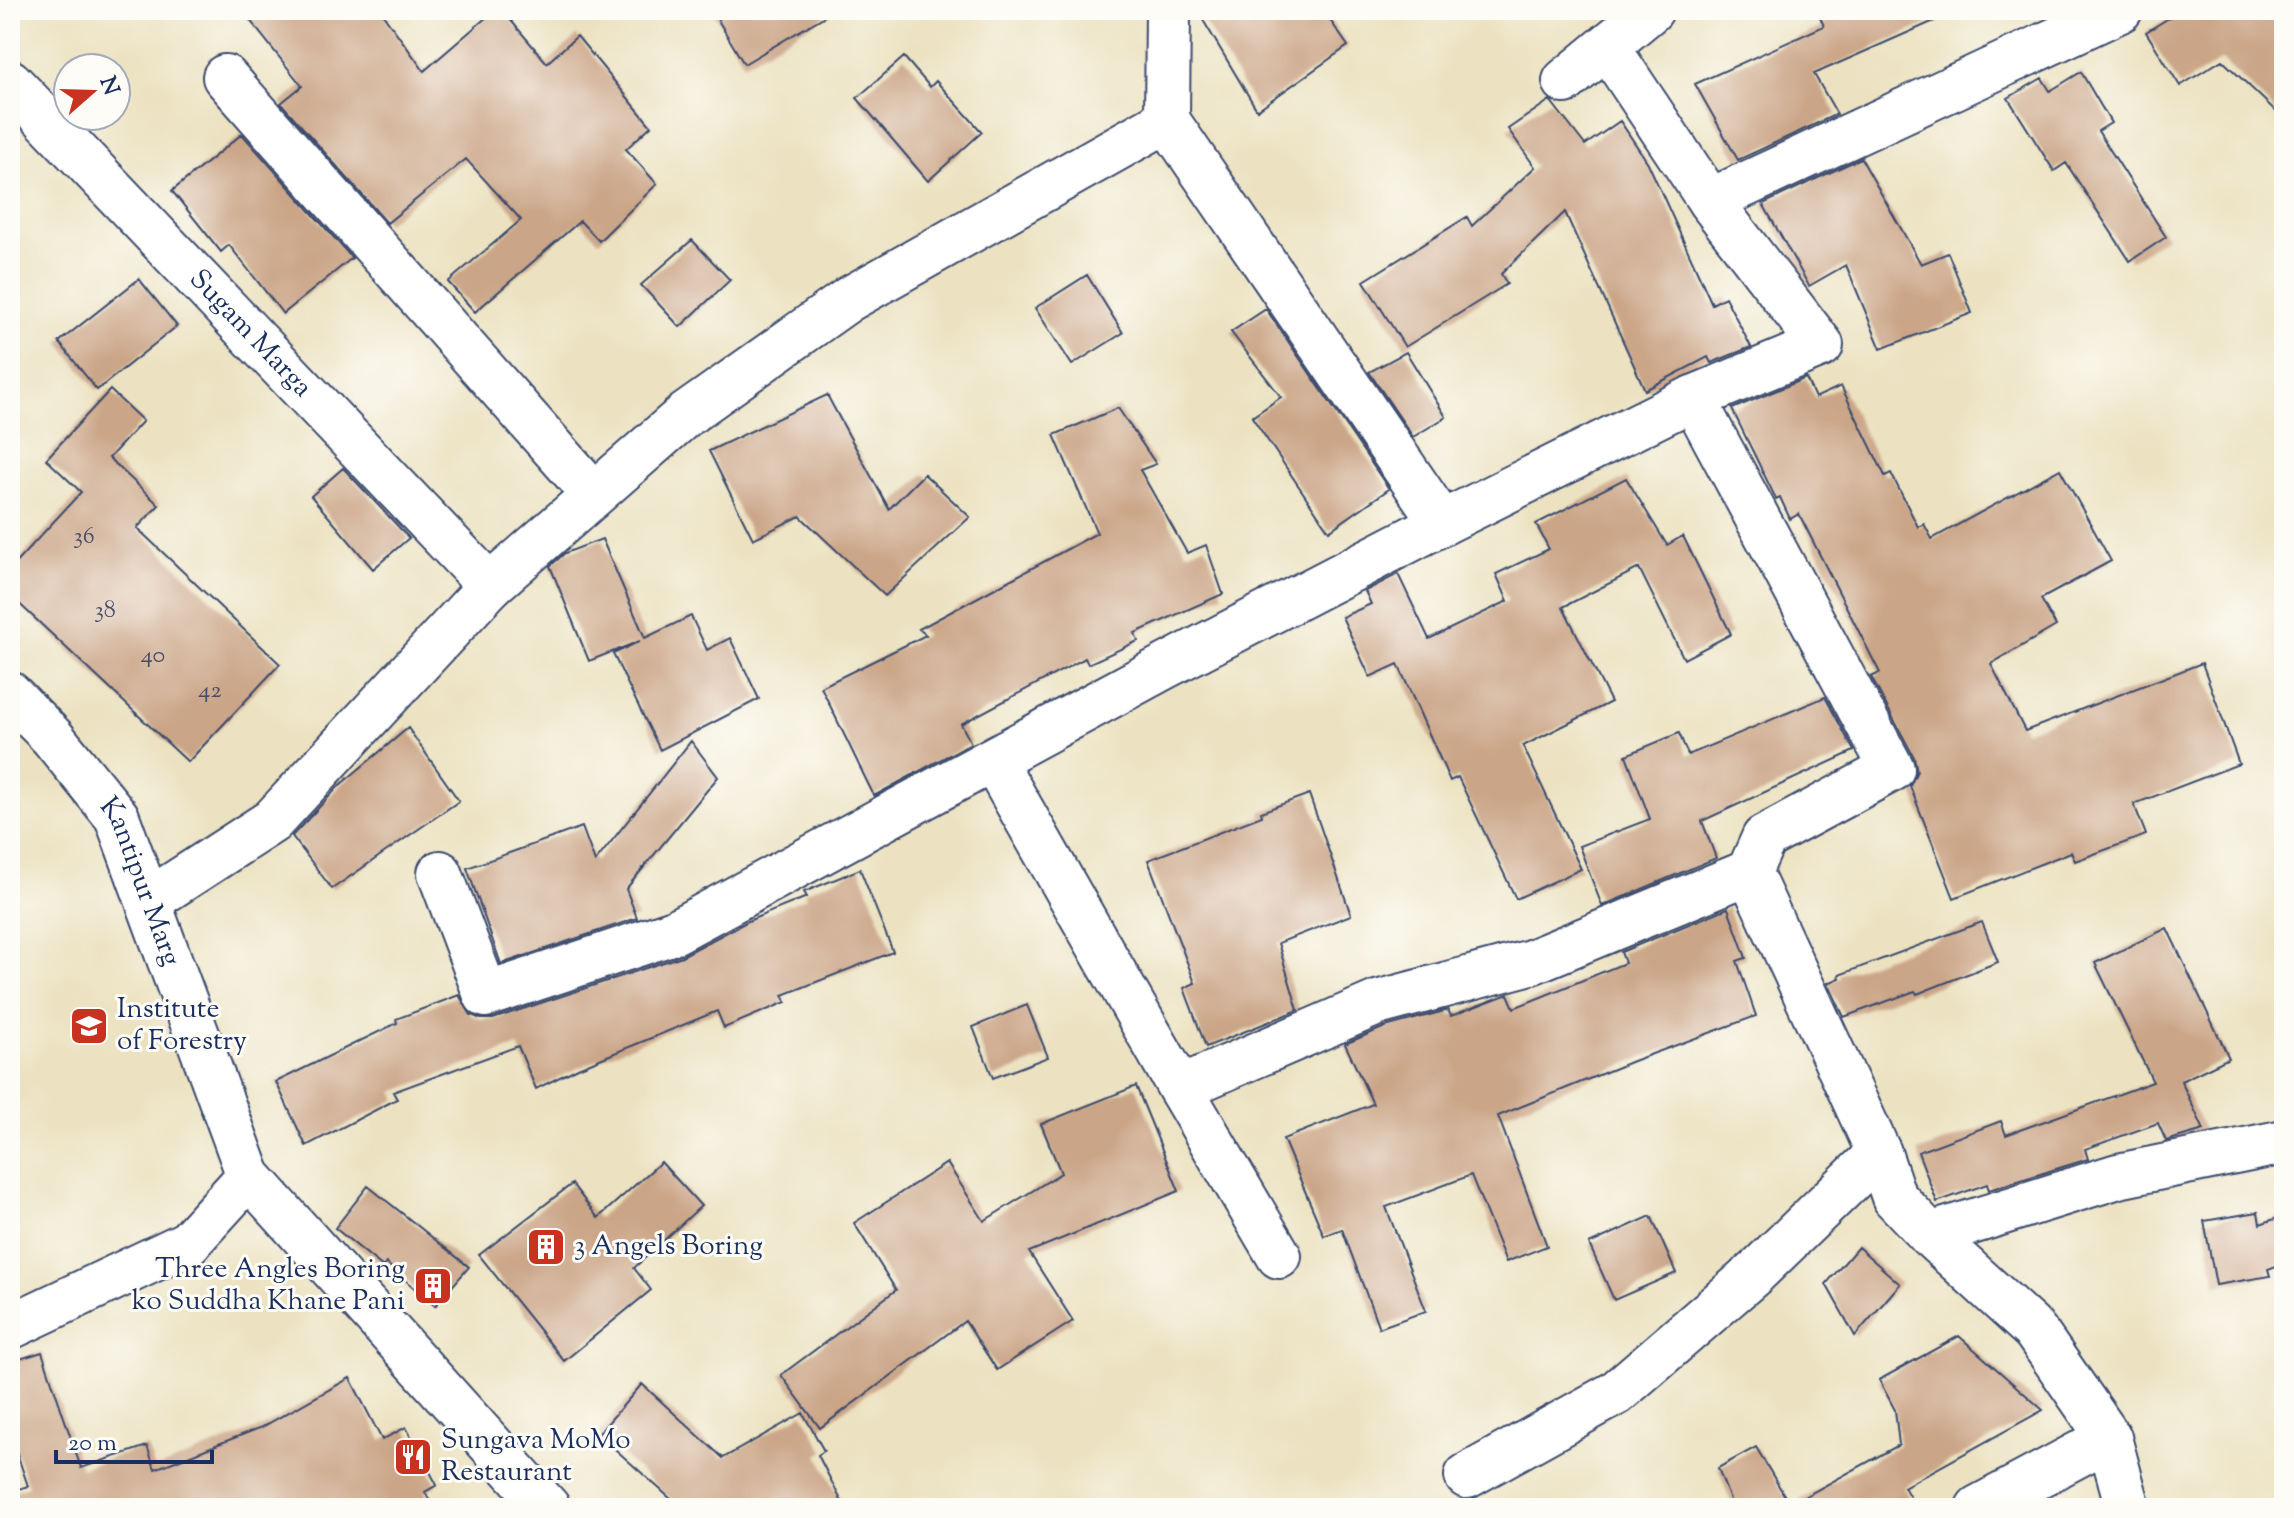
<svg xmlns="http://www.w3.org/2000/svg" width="2294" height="1518" viewBox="0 0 2294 1518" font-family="'Sorts Mill Goudy',serif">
	<rect width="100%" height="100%" fill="#fdfcf7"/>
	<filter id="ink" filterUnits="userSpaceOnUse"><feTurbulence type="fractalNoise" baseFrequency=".0125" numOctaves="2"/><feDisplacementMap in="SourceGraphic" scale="16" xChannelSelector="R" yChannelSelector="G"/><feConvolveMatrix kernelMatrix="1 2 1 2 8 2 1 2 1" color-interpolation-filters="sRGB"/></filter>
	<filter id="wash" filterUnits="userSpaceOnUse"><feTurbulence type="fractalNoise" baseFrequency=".006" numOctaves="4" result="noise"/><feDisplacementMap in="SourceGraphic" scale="32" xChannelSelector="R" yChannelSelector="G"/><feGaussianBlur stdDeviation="1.8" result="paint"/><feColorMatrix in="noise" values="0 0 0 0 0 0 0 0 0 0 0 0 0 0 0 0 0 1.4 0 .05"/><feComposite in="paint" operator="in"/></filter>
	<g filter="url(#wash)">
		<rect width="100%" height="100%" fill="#ece2c1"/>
		<g id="blocks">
			<path fill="#cba587" d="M242 10H380L424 71 495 10H502L547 63 577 36 651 126 626 149 657 184 599 241 580 221 475 312 448 282 521 220 466 159 387 223 281 103 302 86Z
				M712 10H835L744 64Z
				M1197 10H1323L1348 46 1257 110Z
				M1817 10H1959L1814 74 1837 114 1738 160 1695 84 1824 26Z
				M2182 10H2284V119L2222 60 2180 86 2146 32Z
				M904 57 930 87 936 81 982 132 928 181 857 98Z
				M2081 72 2111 123 2098 131 2166 237 2130 261 2066 163 2054 171 2008 98 2042 78 2050 91Z
				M1550 100 1585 145 1620 121 1648 163 1712 304 1725 297 1751 347 1711 363 1708 357 1645 390 1565 212 1501 274 1507 284 1405 347 1364 281 1467 217 1472 226 1535 167 1508 129Z
				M242 134 352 258 283 314 229 245 221 252 172 191Z
				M1861 158 1921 264 1948 253 1972 313 1881 349 1846 265 1809 286 1763 204Z
				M692 240 730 280 680 327 641 285Z
				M1087 275 1123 333 1072 365 1035 308Z
				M139 279 177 326 97 390 59 342Z
				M1266 309 1389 489 1329 531 1252 417 1281 397 1231 332Z
				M1406 352 1446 417 1413 437 1369 372Z
				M1806 378 1815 398 1841 386 1885 476 1891 473 1918 527 1924 524 1932 539 2060 469 2111 561 2041 599 2056 626 1991 664 2025 731 2202 663 2239 764 2134 804 2146 835 2075 861 2071 852 1954 898 1910 786 1917 771 1914 757 1871 677 1880 673 1799 514 1790 519 1780 497 1776 499 1732 409Z
				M110 390 143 421 109 458 159 505 137 528 280 664 188 762 10 595V569L81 492 46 459Z
				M827 395 889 509 924 474 970 517 885 596 800 516 753 539 709 451Z
				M1118 408 1156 464 1140 470 1187 553 1206 545 1223 594 1135 633 1138 641 1088 664 1085 658 961 724 971 743 874 796 821 687 926 635 919 629 1097 533 1054 435Z
				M343 468 409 538 373 569 311 496Z
				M1626 478 1667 545 1683 536 1731 634 1684 659 1639 568 1563 607 1611 702 1523 746 1581 869 1516 899 1458 777 1450 781 1398 664 1370 677 1342 617 1371 604 1365 591 1398 574 1429 639 1508 601 1496 574 1549 549 1536 524Z
				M602 539 645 638 691 616 707 650 730 638 759 699 660 750 613 654 640 641 589 661 550 566 565 553Z
				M1825 697 1854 751 1702 821 1716 858 1602 906 1579 846 1650 819 1626 755 1679 733 1688 755Z
				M408 728 459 801 332 889 292 836 340 785Z
				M691 741 718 777 626 889 637 918 501 964 467 868 582 827 595 862Z
				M1309 794 1351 915 1278 943 1298 1010 1206 1047 1184 988 1195 983 1148 860 1262 816 1261 812Z
				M860 869 893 952 783 995 786 1002 724 1028 717 1011 578 1068 536 1089 518 1046 393 1092 397 1099 306 1146 276 1082 397 1023 396 1019 459 995 471 1015 481 1019H493L682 956 748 921 807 897 804 892Z
				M1728 908 1746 958 1737 961 1756 1016 1633 1061 1498 1116 1547 1246 1506 1262 1471 1175 1386 1207 1426 1311 1379 1328 1342 1229 1324 1236 1283 1139 1373 1104 1345 1044 1385 1027 1448 1010 1451 1016 1508 994 1514 1008 1625 963 1621 952Z
				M1982 922 1998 962 1917 994 1915 991 1844 1017 1828 983 1840 978 1839 975Z
				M2167 928 2229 1058 2181 1081 2204 1130 2166 1141 2158 1123 2085 1149 2088 1159 1989 1190 1987 1184 1937 1202 1918 1152 2001 1121 2006 1135 2153 1082 2095 963Z
				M1027 1005 1048 1057 993 1078 973 1027Z
				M1136 1086 1179 1191 1029 1252 1073 1321 997 1370 965 1321 820 1428 781 1375 896 1290 854 1223 947 1163 984 1221 1061 1173 1041 1124Z
				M661 1162 701 1206 634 1268 651 1290 564 1361 479 1255 572 1184 598 1218Z
				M368 1186 469 1267 435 1306 386 1263 383 1267 335 1228Z
				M2258 1212 2260 1224 2284 1216V1263L2268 1269 2270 1276 2216 1285 2204 1221Z
				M1651 1216 1676 1273 1614 1300 1589 1244Z
				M1858 1247 1900 1284 1855 1336 1826 1284Z
				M1959 1336 2043 1410 1904 1487 1916 1508H1733L1718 1468 1756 1447 1790 1505 1899 1445 1895 1410 1879 1380Z
				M42 1352 81 1468 147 1446 155 1469 262 1427 350 1378 382 1440 406 1427 437 1485 425 1492 433 1508H10V1492L28 1486 10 1433V1362Z
				M642 1384 723 1458 803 1413 824 1451 818 1455 845 1508H681L598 1434Z"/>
		</g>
	</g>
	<g filter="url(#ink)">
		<use href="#blocks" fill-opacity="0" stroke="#3a4a6d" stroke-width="2"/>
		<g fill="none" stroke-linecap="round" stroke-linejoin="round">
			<defs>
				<g id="street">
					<path d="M225 77 593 493"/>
					<path d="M1565 81 1651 10"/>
					<path id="s1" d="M10 82 490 586"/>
					<path d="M1167 120 1168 10"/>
					<path d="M1710 201 2120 10"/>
					<path d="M993 760 1180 1088 1377 1003 1531 962 1749 872 1764 838 1892 769 1693 398"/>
					<path d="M1749 872 1879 1153 1894 1197 1930 1235 2035 1331 2109 1438 2128 1508"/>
					<path d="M440 873 486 995 674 932 1164 667 1442 523 1693 398 1821 345 1710 201 1608 48"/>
					<path d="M150 900 272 821 490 586 684 416 849 299 1167 120 1442 523"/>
					<path d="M1180 1088 1279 1256"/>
					<path d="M249 1176 548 1508"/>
					<path d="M1930 1235 2118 1176 2284 1142"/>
					<path d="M1467 1476 1616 1393 1756 1272 1879 1153"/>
					<path d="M1978 1508 2109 1438"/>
				</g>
				<g id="secondary">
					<path id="s2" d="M10 694 52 737 117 817 249 1176 188 1243 10 1327"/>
				</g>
			</defs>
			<use href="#street" stroke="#3a4a6d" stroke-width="48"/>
			<use href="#secondary" stroke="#3a4a6d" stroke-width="48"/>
			<use href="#street" stroke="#fff" stroke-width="44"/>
			<use href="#secondary" stroke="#fff" stroke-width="44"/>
		</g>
	</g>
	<defs>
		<symbol id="university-square" viewBox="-11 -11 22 22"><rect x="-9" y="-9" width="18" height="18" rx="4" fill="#c8321e" stroke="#fdfcf7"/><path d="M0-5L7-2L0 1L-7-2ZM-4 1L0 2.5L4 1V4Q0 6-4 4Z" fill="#fff"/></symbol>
		<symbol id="building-square" viewBox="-11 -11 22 22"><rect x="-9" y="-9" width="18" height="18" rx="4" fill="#c8321e" stroke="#fdfcf7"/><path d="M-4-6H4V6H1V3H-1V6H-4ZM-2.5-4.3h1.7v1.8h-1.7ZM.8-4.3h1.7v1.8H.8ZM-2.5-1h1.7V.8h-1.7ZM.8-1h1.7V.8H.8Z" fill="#fff"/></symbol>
		<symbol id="restaurant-square" viewBox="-11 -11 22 22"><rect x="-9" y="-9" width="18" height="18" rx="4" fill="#c8321e" stroke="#fdfcf7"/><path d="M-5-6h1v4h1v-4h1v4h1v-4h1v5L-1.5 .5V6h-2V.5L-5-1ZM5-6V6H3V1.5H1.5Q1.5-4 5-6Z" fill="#fff"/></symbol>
	</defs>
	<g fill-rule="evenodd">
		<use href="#university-square" x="67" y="1004" width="44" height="44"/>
		<use href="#building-square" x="524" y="1225" width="44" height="44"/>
		<use href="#building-square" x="411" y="1264" width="44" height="44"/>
		<use href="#restaurant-square" x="391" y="1435" width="44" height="44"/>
	</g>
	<g text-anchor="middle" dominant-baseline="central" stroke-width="6" stroke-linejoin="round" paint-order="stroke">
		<g font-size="24" fill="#474c68">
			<text x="84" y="537">36</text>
			<text x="105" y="611">38</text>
			<text x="153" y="656">40</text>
			<text x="210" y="691">42</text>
		</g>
		<g font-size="28" fill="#1b2f5e" stroke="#fdfcf7">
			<text stroke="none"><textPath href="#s1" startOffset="348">Sugam Marga</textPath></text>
			<text stroke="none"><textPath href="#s2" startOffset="232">Kantipur Marg</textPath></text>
		</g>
		<g font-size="28" fill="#1b2f5e" stroke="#fdfcf7" text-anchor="start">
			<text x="117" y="1010">Institute<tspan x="117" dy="32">of Forestry</tspan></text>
			<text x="574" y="1247">3 Angels Boring</text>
			<text x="405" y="1270" text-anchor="end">Three Angles Boring<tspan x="405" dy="32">ko Suddha Khane Pani</tspan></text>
			<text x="441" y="1441">Sungava MoMo<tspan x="441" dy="32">Restaurant</tspan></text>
		</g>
	</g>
	<rect width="2294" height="1518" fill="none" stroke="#fdfcf7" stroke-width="40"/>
	<g transform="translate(92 92) rotate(70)"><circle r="38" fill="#fdfcf7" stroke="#a3aaba" stroke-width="2"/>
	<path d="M0-6L14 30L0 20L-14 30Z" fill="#c8321e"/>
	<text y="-12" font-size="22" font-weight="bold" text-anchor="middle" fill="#1b2f5e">N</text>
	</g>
	<path d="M56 1450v12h156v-12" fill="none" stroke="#1b2f5e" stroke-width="4"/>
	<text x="68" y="1450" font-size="24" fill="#1b2f5e" stroke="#fdfcf7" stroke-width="6" paint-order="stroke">20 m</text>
</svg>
